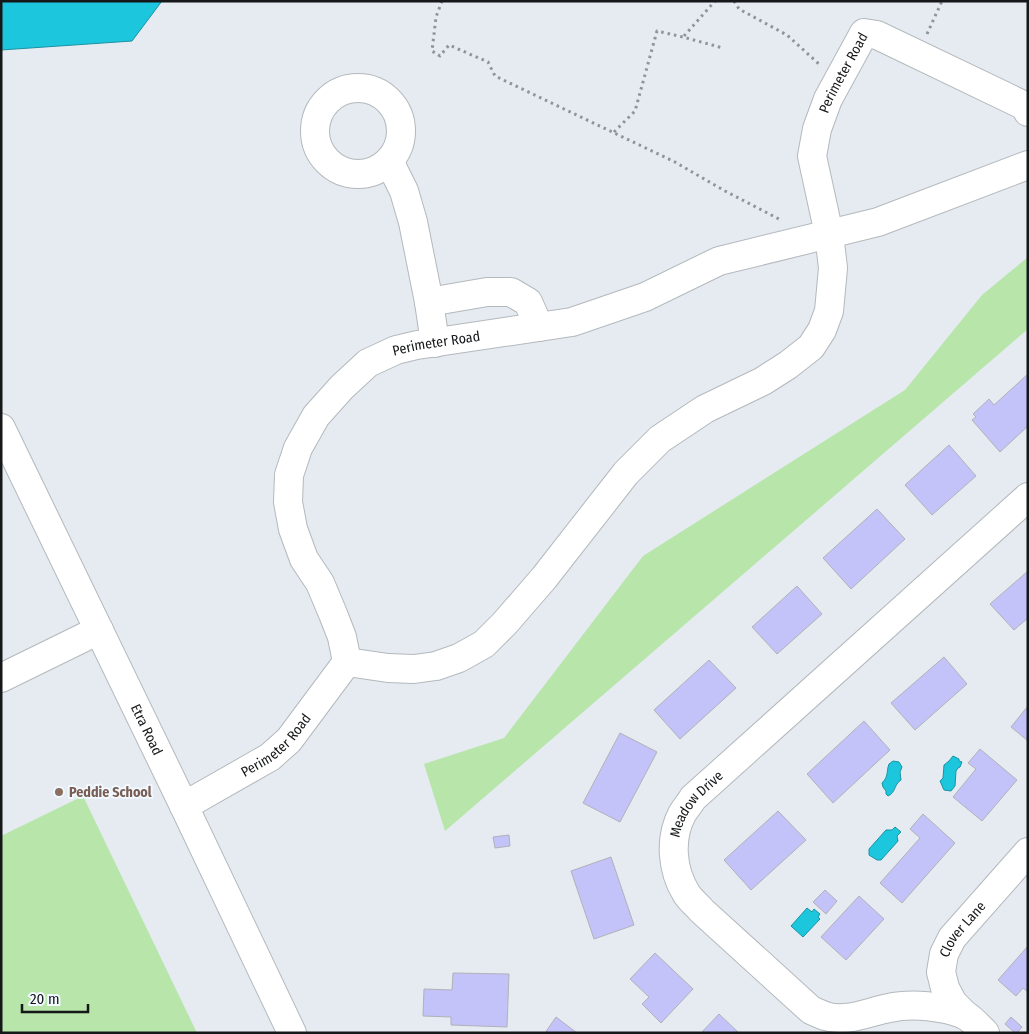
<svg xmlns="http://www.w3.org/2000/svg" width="1029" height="1034" viewBox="0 0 1029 1034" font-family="'Fira Sans Condensed',sans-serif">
	<rect width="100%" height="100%" fill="#e5ebf0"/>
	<path fill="#b7e5aa" d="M1028 257V329L445 831 424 764 504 738 643 556 905 390 982 295Z
		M83 796 197 1033H1V836Z"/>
	<path fill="#1cc7de" stroke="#1a92a3" d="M1 1H162L132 41 1 50Z
		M953 756 959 759V761L962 762 960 767 958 768 956 771 955 786 951 791 944 790 940 781 943 778 944 765 949 761Z
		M893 761 899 762 902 767 900 772 901 780C900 781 898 782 897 784 894 789 894 793 888 796L886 794V791L883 787 882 783C889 776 886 772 889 764Z
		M895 827 901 832 897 836 898 841 881 860H877L869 855V849L886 830H892Z
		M807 908 812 912 814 909 820 914 818 917 820 919 803 937 791 926Z"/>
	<path fill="#c3c2f9" stroke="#b1b1b8" d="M1028 374V426L1000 452 972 420 976 417 973 414 989 399 994 405Z
		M949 445 976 476 932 515 905 485Z
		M877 509 905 539 851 589 823 558Z
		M1028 571V618L1014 630 990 604Z
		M797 586 822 614 777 654 752 627Z
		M944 657 967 684 915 730 891 703Z
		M709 660 736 688 680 739 654 710Z
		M1028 706V741L1011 727Z
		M864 721 890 750 833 803 807 774Z
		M620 733 657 752 620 822 583 803Z
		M980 749 1017 780 982 821 953 797 976 769 968 763Z
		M778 811 806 840 751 890 724 860Z
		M923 814 955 843 902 903 880 883 920 838 910 829Z
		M509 835 510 846 495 848 493 837Z
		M611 857 634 925 594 939 571 871Z
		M825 890 837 901 826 914 813 902Z
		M859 896 884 919 846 960 821 937Z
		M1028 946V992L1023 988 1016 996 998 980Z
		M655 953 693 989 661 1023 642 1004 649 997 630 979Z
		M453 973 509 974 507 1027 451 1025V1017L423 1016 424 989 452 990Z
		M719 1014 739 1033H701Z
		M556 1017 577 1033H545Z
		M1011 1017 1022 1027 1017 1033H1015L1005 1024Z"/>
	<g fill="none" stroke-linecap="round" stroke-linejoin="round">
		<defs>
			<g id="minor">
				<circle cx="358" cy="131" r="43"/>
				<path d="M389 161 404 191 413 222 429 302 435 343"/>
				<path d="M429 302 487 292H511L528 302 539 327"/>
				<path id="s1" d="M347 662 388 668 414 669 436 666 459 658 484 644 505 623 544 578 626 473 660 439 705 409 763 381 788 365 811 347 822 330 829 311 833 268 829 234 812 156 817 129 828 99 864 33 877 35 1025 106 1028 112"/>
				<path d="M1 678 99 630"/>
				<path id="s2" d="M184 806 270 757 289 740 347 662 342 637 333 614 320 583 304 559 293 529 288 502 289 475 298 448 316 416 342 387 368 363 396 350 417 345 572 322 645 297 719 261 878 222 1028 165"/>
				<path id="s3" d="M966 1016 953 1003 945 988 941 972 944 954 952 938 1028 852"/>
				<path id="s4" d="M985 1033C979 1027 972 1019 965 1015 944 1006 911 1003 889 1008 868 1012 847 1023 825 1016 820 1014 815 1012 811 1010L702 911C697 905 690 900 686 893 672 870 669 839 682 814 685 809 690 803 693 798L1028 497"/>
			</g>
			<g id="major">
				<path id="s5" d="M1 428 184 806 292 1033"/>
			</g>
		</defs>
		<use href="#minor" stroke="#b3b9bd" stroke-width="30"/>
		<use href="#major" stroke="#b3b9bd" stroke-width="30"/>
		<path stroke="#909498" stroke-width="3" stroke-dasharray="2.5 4" stroke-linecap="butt" d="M442 1 436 17 432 51 440 56 449 45 488 62 495 76 675 162 725 191 779 219 781 221
			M734 1 739 9 787 35 819 64
			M927 34 942 1
			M684 36 715 1
			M614 132 635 111 657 31 683 37 723 48"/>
		<use href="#minor" stroke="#fff" stroke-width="28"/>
		<use href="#major" stroke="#fff" stroke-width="28"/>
	</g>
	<circle fill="#8d6e63" stroke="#f2f9fe" stroke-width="2" cx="59" cy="792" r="5"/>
	<g text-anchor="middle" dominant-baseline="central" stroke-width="4" stroke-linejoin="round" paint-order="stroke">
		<g font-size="14" fill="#151719" stroke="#f2f9fe">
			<text stroke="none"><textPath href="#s1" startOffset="878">Perimeter Road</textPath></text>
			<text stroke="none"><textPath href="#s2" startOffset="632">Perimeter Road</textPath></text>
			<text stroke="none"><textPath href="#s5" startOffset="335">Etra Road</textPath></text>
			<text stroke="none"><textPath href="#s2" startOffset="111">Perimeter Road</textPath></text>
			<text stroke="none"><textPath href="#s4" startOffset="455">Meadow Drive</textPath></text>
			<text stroke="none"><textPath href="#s3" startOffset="101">Clover Lane</textPath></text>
		</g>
		<g font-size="14" font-weight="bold" fill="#785e54" stroke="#f2f9fe" text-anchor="start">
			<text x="69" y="792">Peddie School</text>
		</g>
	</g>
	<rect width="1029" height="1034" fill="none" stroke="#151719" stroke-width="5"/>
	<path d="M22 1004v8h66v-8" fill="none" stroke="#151719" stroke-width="2.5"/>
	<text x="30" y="1004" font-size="15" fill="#151719" stroke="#f2f9fe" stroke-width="4" paint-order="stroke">20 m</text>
</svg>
